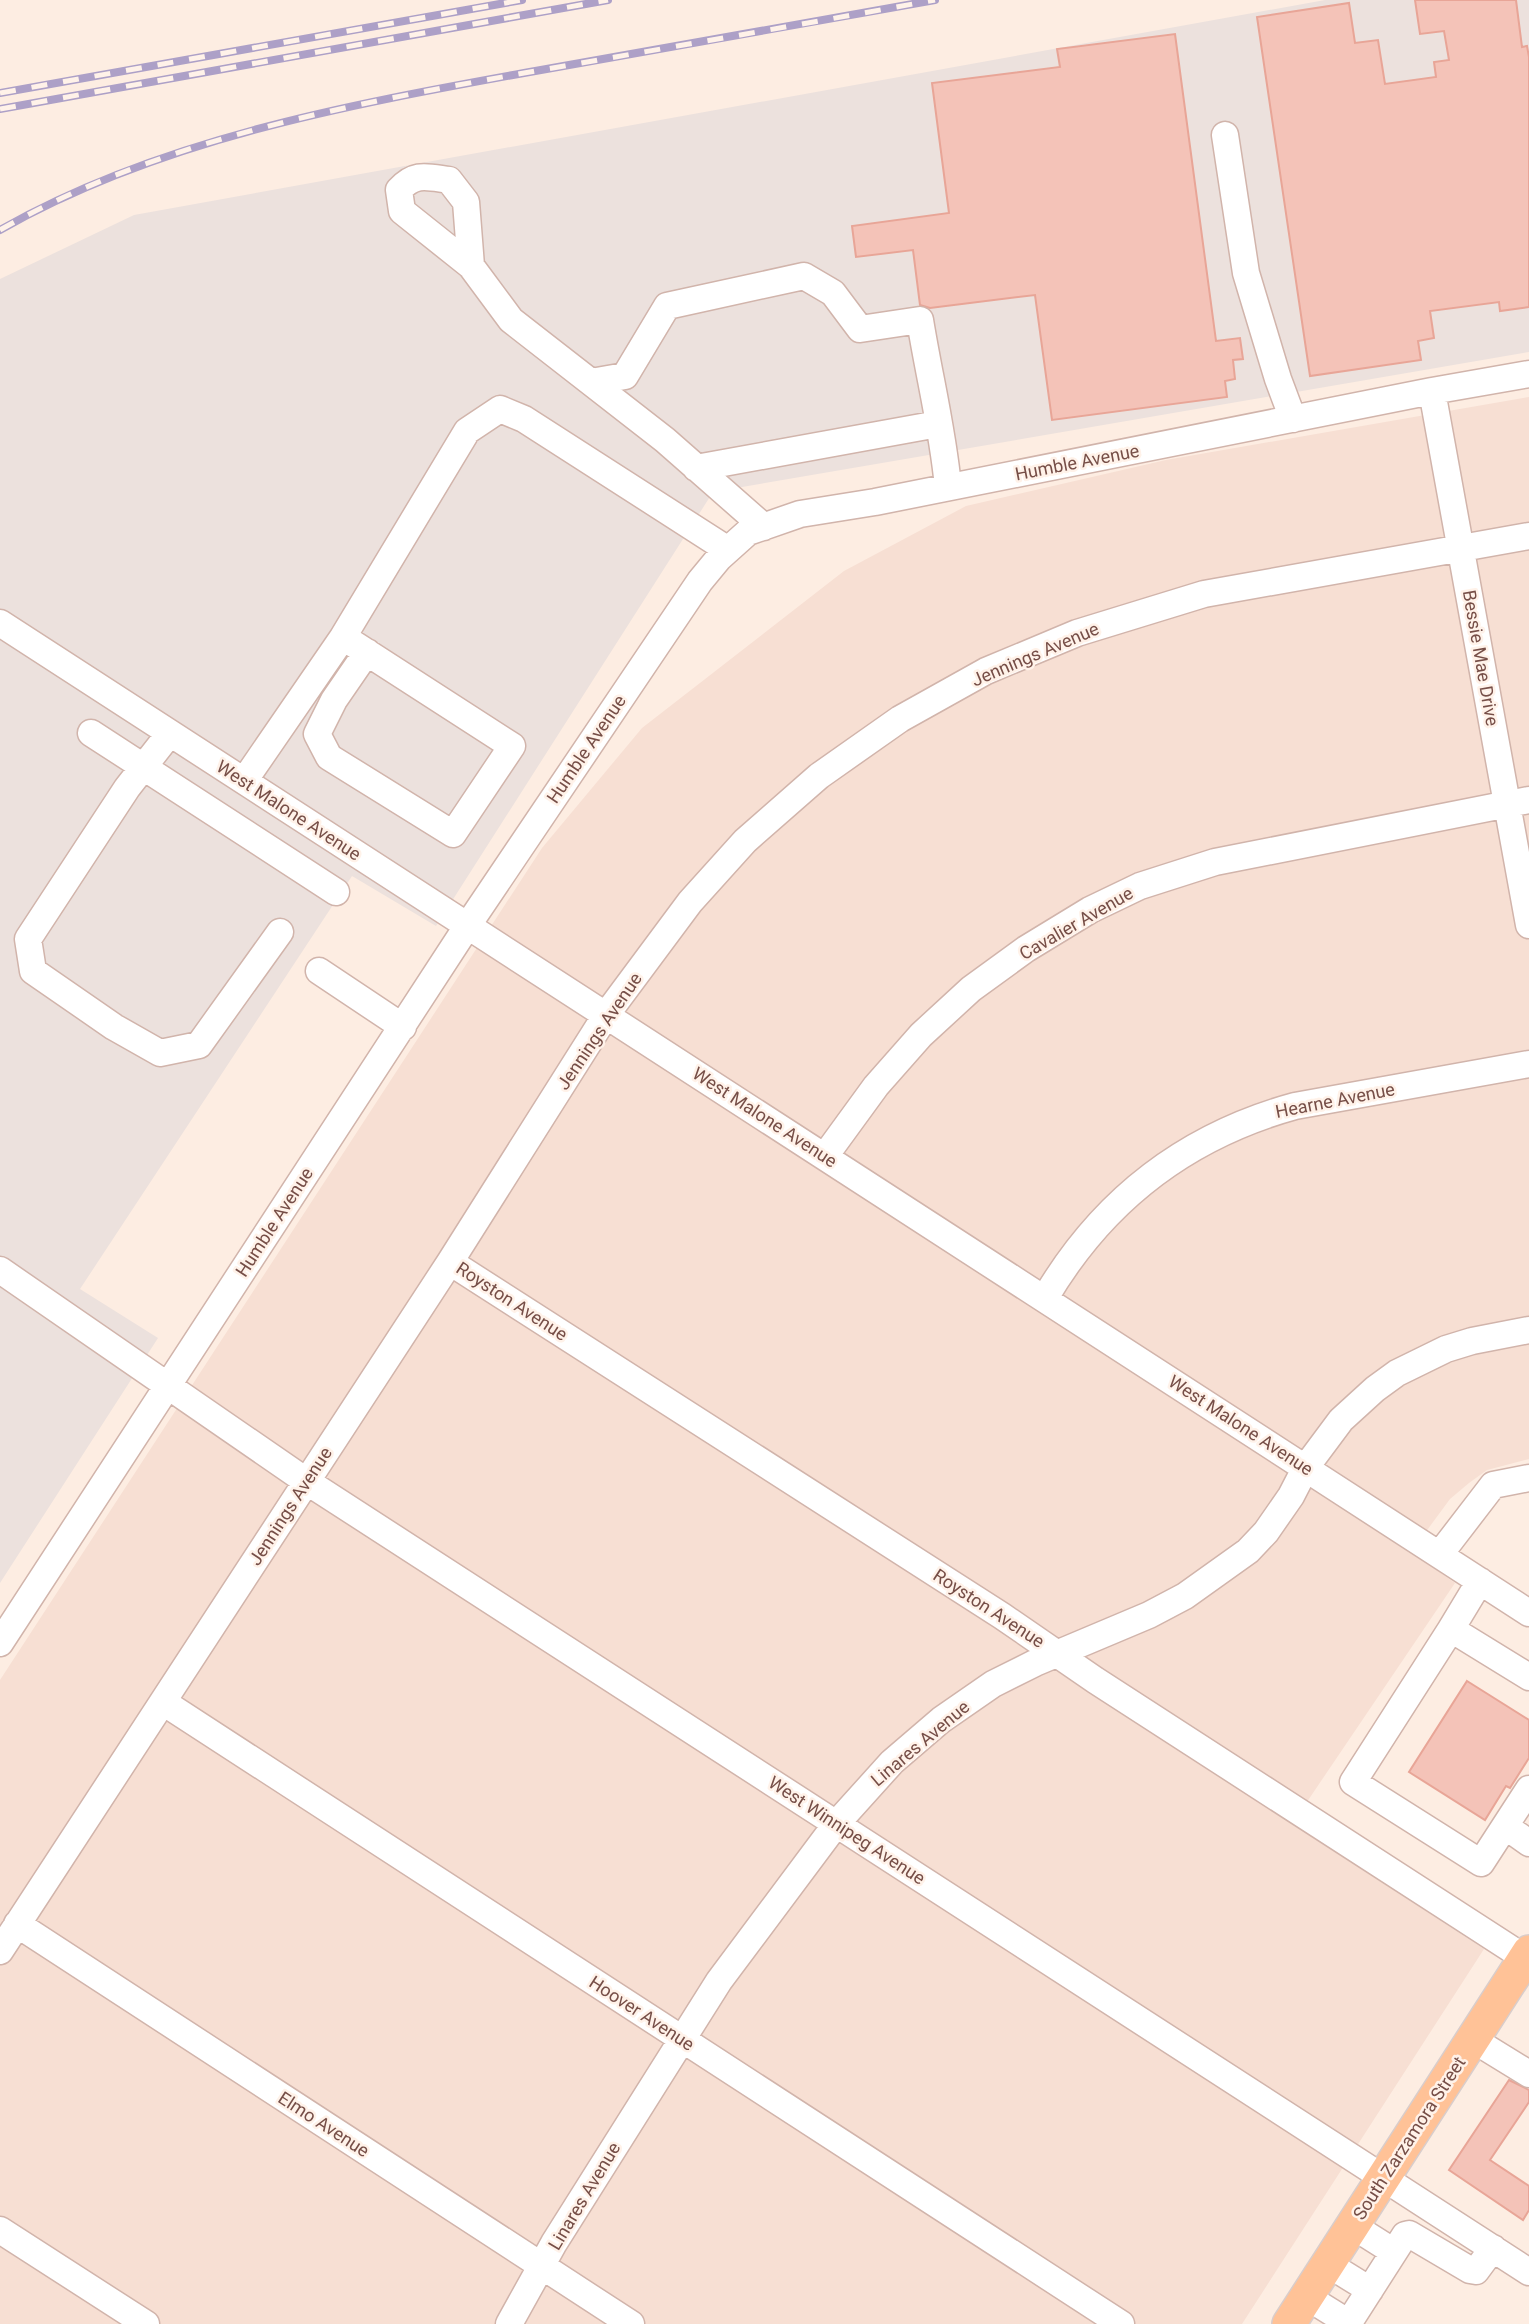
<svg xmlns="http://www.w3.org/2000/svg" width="1529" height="2324" viewBox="0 0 1529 2324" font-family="Roboto,sans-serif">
	<rect width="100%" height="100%" fill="#fdede2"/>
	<path fill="#f7dfd3" d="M1529 397V1459L1487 1470 1469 1483 1450 1499 1411 1552 1455 1583 1292 1824 1484 1949 1242 2324H0V1680L542 848 642 728 844 571 966 506 1166 460Z"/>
	<path fill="#ece1dd" d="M1325 0H1529V352L713 492 436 926 352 876 80 1289 158 1338 0 1583V279L134 215Z"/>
	<path fill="#f4c3b8" stroke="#e8a597" stroke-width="2" d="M1415 0H1516L1522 47 1527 46 1529 57V307L1500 311 1499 302 1430 311 1434 338 1418 341 1421 360 1310 376 1257 17 1349 3 1355 43 1378 40 1385 84 1436 77 1434 62 1449 60 1444 31 1420 34Z
		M1175 34 1216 341 1240 338 1243 359 1233 360 1235 379 1225 381 1227 397 1052 420 1035 295 930 308 920 305 913 250 856 257 852 226 949 213 932 83 1060 67 1057 49Z
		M1467 1681 1529 1720V1758L1510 1788 1506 1786 1485 1820 1409 1772Z
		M1509 2080 1529 2090V2102L1490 2160 1529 2186V2210L1523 2220 1449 2170Z"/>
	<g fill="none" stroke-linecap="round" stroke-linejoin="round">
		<defs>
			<path id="minor" d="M1225 135 1246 273 1278 379 1293 419
				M471 266 402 211 399 190C415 172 427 177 449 180L466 202 471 266 511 320 665 440 764 527
				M591 382 625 376 667 306 804 276 833 293 860 329 920 320C929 376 943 431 948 487
				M1432 391 1529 925
				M696 468 938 424
				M0 623 1529 1613
				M343 637 467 431 500 409 524 419 728 550
				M91 733 336 892
				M170 733 127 788 28 939 33 971 114 1027 160 1053 199 1045 280 932
				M244 781 343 637 512 746 453 834 329 757 317 734 334 700 367 652
				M319 971 403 1027
				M825 1156 876 1086 921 1035 971 989 1026 949 1090 910 1140 886 1215 862 1529 800
				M450 1262 1002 1616 1095 1680 1525 1958
				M0 1270 306 1481 1529 2272
				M1045 1298C1102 1201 1186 1136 1295 1106L1529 1064
				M1440 1554 1493 1485 1529 1478
				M1480 1581 1451 1629 1529 1677
				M1451 1629 1353 1782 1481 1863 1505 1826
				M0 1643 468 925 700 581 719 558 748 532 800 514 875 502 1432 391 1529 374
				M163 1702 1121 2324
				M1529 1789 1505 1826 1529 1843
				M17 1924 631 2324
				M0 1951 450 1262 606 1015 690 902 745 841 819 776 900 719 986 671 1077 633 1204 594 1529 536
				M1472 2039 1529 2074
				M1353 2226 1394 2252
				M0 2230 146 2324
				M1328 2264 1370 2290
				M1307 2297 1349 2323
				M509 2324 554 2243 719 1981 837 1823 892 1762 941 1720 993 1684 1035 1663 1149 1615 1185 1596 1248 1551 1266 1532 1291 1496 1306 1467 1341 1420 1375 1389 1397 1373 1446 1349 1472 1341 1529 1330
				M1348 2324 1405 2235 1409 2234 1470 2270 1476 2271 1493 2248"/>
			<path id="major" d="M1289 2324 1529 1952"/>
		</defs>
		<use href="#minor" stroke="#d1b4ab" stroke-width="29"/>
		<use href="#major" stroke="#d9cdcb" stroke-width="36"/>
		<use href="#minor" stroke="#fff" stroke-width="26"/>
		<use href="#major" stroke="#ffc297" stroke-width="33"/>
		<defs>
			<path id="rail" d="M0 93 522 0
				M0 109 608 0
				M0 230C158 140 347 105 524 73 661 49 798 25 935 0"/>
		</defs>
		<use href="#rail" stroke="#ada0c7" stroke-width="8"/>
		<use href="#rail" stroke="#fff2e9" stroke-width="5" stroke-dasharray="16" stroke-linecap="butt"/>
	</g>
	<g text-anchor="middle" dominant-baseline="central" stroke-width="5" stroke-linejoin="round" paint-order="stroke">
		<g font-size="18" fill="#764e47" stroke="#fff2e9">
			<text transform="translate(1077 462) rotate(-11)">Humble Avenue</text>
			<text transform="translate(1035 654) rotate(-23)">Jennings Avenue</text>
			<text transform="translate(1481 658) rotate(80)">Bessie Mae Drive</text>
			<text transform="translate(586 749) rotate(-56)">Humble Avenue</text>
			<text transform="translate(289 810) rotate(33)">West Malone Avenue</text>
			<text transform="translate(1076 923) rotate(-30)">Cavalier Avenue</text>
			<text transform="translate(599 1031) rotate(-56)">Jennings Avenue</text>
			<text transform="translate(1335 1100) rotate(-11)">Hearne Avenue</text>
			<text transform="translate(765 1117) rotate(33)">West Malone Avenue</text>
			<text transform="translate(274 1222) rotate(-57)">Humble Avenue</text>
			<text transform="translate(512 1301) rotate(33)">Royston Avenue</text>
			<text transform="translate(1241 1425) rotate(33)">West Malone Avenue</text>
			<text transform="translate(290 1506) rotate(-57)">Jennings Avenue</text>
			<text transform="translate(989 1608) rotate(33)">Royston Avenue</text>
			<text transform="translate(920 1743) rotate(-40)">Linares Avenue</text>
			<text transform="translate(847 1830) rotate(33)">West Winnipeg Avenue</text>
			<text transform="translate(642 2013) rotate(33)">Hoover Avenue</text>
			<text transform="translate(324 2124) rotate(33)">Elmo Avenue</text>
			<text transform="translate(1409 2138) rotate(-57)">South Zarzamora Street</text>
			<text transform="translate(584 2196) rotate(-59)">Linares Avenue</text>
		</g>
	</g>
</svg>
